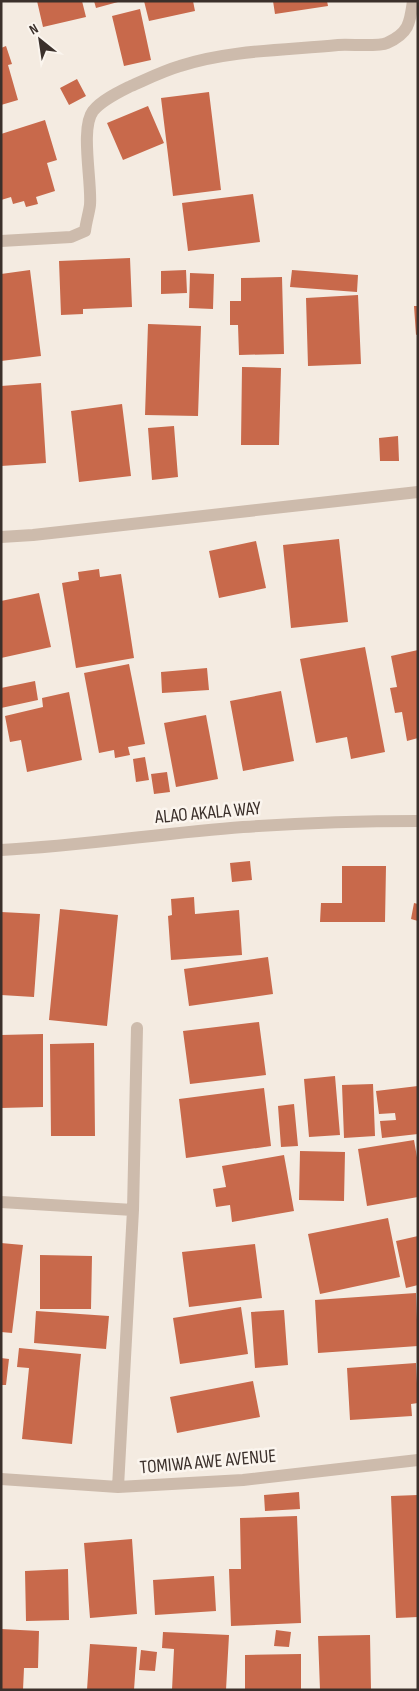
<svg xmlns="http://www.w3.org/2000/svg" width="419" height="1691" viewBox="0 0 419 1691" font-family="'Sofia Sans Condensed',sans-serif">
	<rect width="100%" height="100%" fill="#f4ebe1"/>
	<path fill="#c8694b" d="M37 1H82L86 17 43 27Z
		M94 1H118V2L96 8Z
		M144 1H193L195 11 149 21Z
		M273 1H327L328 6 275 14Z
		M140 9 151 60 124 66 112 16Z
		M6 46 12 64 8 65 18 100 1 105V48Z
		M77 79 86 96 69 105 60 88Z
		M209 92 221 190 173 196 161 98Z
		M148 106 164 143 123 160 107 123Z
		M45 120 57 160 47 163 55 191 36 197 38 204 26 207 24 201 13 204 11 197 1 200V134Z
		M253 194 260 242 188 251 182 203Z
		M130 258 132 307 83 309V314L61 315 59 261Z
		M30 270 41 356 1 361V274Z
		M186 270 187 293 161 294V271Z
		M292 270 358 275 357 292 290 287Z
		M190 273 214 274 213 309 189 308Z
		M282 277 284 354 239 355 238 325H230V301H241V278Z
		M358 295 361 364 308 366 306 298Z
		M414 306H418V334L416 335Z
		M148 324 201 326 198 416 145 415Z
		M242 367 281 368 279 445H241Z
		M41 383 46 463 1 466V386Z
		M122 404 131 476 79 482 71 411Z
		M174 426 178 477 152 480 148 428Z
		M398 436 399 461H380L379 438Z
		M339 539 348 622 291 628 283 545Z
		M256 541 266 588 219 598 209 551Z
		M99 569 100 577 121 574 134 658 76 668 62 583 79 580 78 572Z
		M39 593 51 647 1 658V601Z
		M365 647 385 752 351 759 347 737 316 743 300 659Z
		M418 650V738L407 741 402 712 395 713 390 688 397 687 391 656Z
		M129 664 145 744 128 747 130 755 115 758 114 750 99 753 84 673Z
		M207 668 209 690 162 693 161 672Z
		M35 681 38 700 1 708V688Z
		M281 691 294 761 243 771 230 701Z
		M69 692 82 760 27 772 21 740 10 742 5 716 43 707 42 698Z
		M206 715 218 779 176 787 164 723Z
		M145 757 149 780 136 782 133 759Z
		M167 772 170 792 154 794 151 774Z
		M250 861 252 880 232 882 230 863Z
		M342 866H386L385 922H320L321 903H342Z
		M194 897 195 914 239 910 242 955 171 960 168 916 172 915 171 899Z
		M414 903 418 904V921L411 919Z
		M60 909 118 915 107 1026 49 1020Z
		M1 912 40 914 34 997 1 995Z
		M268 957 273 994 189 1006 184 969Z
		M259 1022 266 1075 190 1084 183 1031Z
		M43 1034V1107L1 1108V1035Z
		M94 1043 95 1136H51L50 1044Z
		M335 1076 340 1135 309 1137 304 1079Z
		M373 1084 375 1136 344 1138 342 1085Z
		M418 1086V1134L382 1138 380 1121 396 1120 395 1113 379 1114 376 1091Z
		M264 1088 271 1146 186 1158 179 1099Z
		M294 1104 298 1146 281 1147 278 1106Z
		M414 1140 418 1163V1197L367 1206 358 1149Z
		M300 1151 345 1152 344 1201 299 1200Z
		M284 1155 294 1211 232 1222 230 1205 216 1207 213 1189 226 1187 222 1166Z
		M388 1218 400 1277 320 1294 308 1234Z
		M418 1236V1285L406 1288 396 1241Z
		M1 1243 23 1245 12 1333 1 1332Z
		M255 1244 262 1298 189 1307 182 1252Z
		M40 1255 92 1256 91 1309H40Z
		M416 1293 418 1346 318 1353 315 1300Z
		M241 1307 248 1354 180 1364 173 1318Z
		M284 1310 288 1365 255 1368 251 1312Z
		M36 1311 109 1316 106 1349 34 1343Z
		M19 1348 81 1354 72 1444 22 1439 29 1368 17 1367Z
		M1 1358 9 1359 6 1385H1Z
		M416 1363 418 1403 411 1404 412 1416 350 1420 347 1368Z
		M253 1381 260 1417 177 1433 170 1397Z
		M299 1492 300 1509 265 1511 264 1495Z
		M418 1495V1617L396 1618 391 1496Z
		M297 1516 301 1623 231 1626 229 1569H241L240 1518Z
		M132 1539 137 1614 90 1618 84 1543Z
		M68 1569 69 1620 26 1621 25 1571Z
		M214 1576 216 1611 155 1615 153 1580Z
		M1 1629 39 1631 38 1668H24L23 1690H1Z
		M276 1630 291 1632 289 1647 274 1646Z
		M163 1632 229 1635 226 1690H172L174 1649 162 1648Z
		M370 1635 371 1690H320L318 1636Z
		M90 1644 137 1647 134 1690H87Z
		M141 1650 157 1652 155 1671 139 1670Z
		M301 1654V1690H245V1655Z"/>
	<g fill="none" stroke-linecap="round" stroke-linejoin="round">
		<path stroke="#cdbbac" stroke-width="12" d="M1 241 71 237 85 231C86 222 89 213 90 205 92 182 80 128 93 111 102 100 119 92 131 86 147 79 163 71 180 66 228 50 288 50 338 45 350 44 378 47 387 43 409 33 410 23 413 1
			M1 537 33 535 418 492
			M1 1202 133 1210
			M1 1479 118 1487 243 1480 418 1460
			M118 1487 133 1210 137 1028"/>
		<path stroke="#cdbbac" stroke-width="12" d="M1 850C82 846 162 833 243 827 301 823 360 821 418 821"/>
	</g>
	<g text-anchor="middle" dominant-baseline="central" stroke-width="5" stroke-linejoin="round" paint-order="stroke">
		<g font-size="19" fill="#3b302b" stroke="#fbf5ee">
			<text transform="translate(208 813) rotate(-5)">ALAO AKALA WAY</text>
			<text transform="translate(208 1462) rotate(-5)">TOMIWA AWE AVENUE</text>
		</g>
	</g>
	<rect width="419" height="1691" fill="none" stroke="#3b302b" stroke-width="5"/>
	<g transform="translate(40 40) rotate(330)" stroke="#fbf5ee" stroke-width="4" paint-order="stroke">
	<path d="M0-4L9 19L0 12L-9 19Z" fill="#3b302b"/>
	<text y="-8" font-size="14" font-weight="bold" text-anchor="middle" fill="#3b302b">N</text>
	</g>
</svg>
